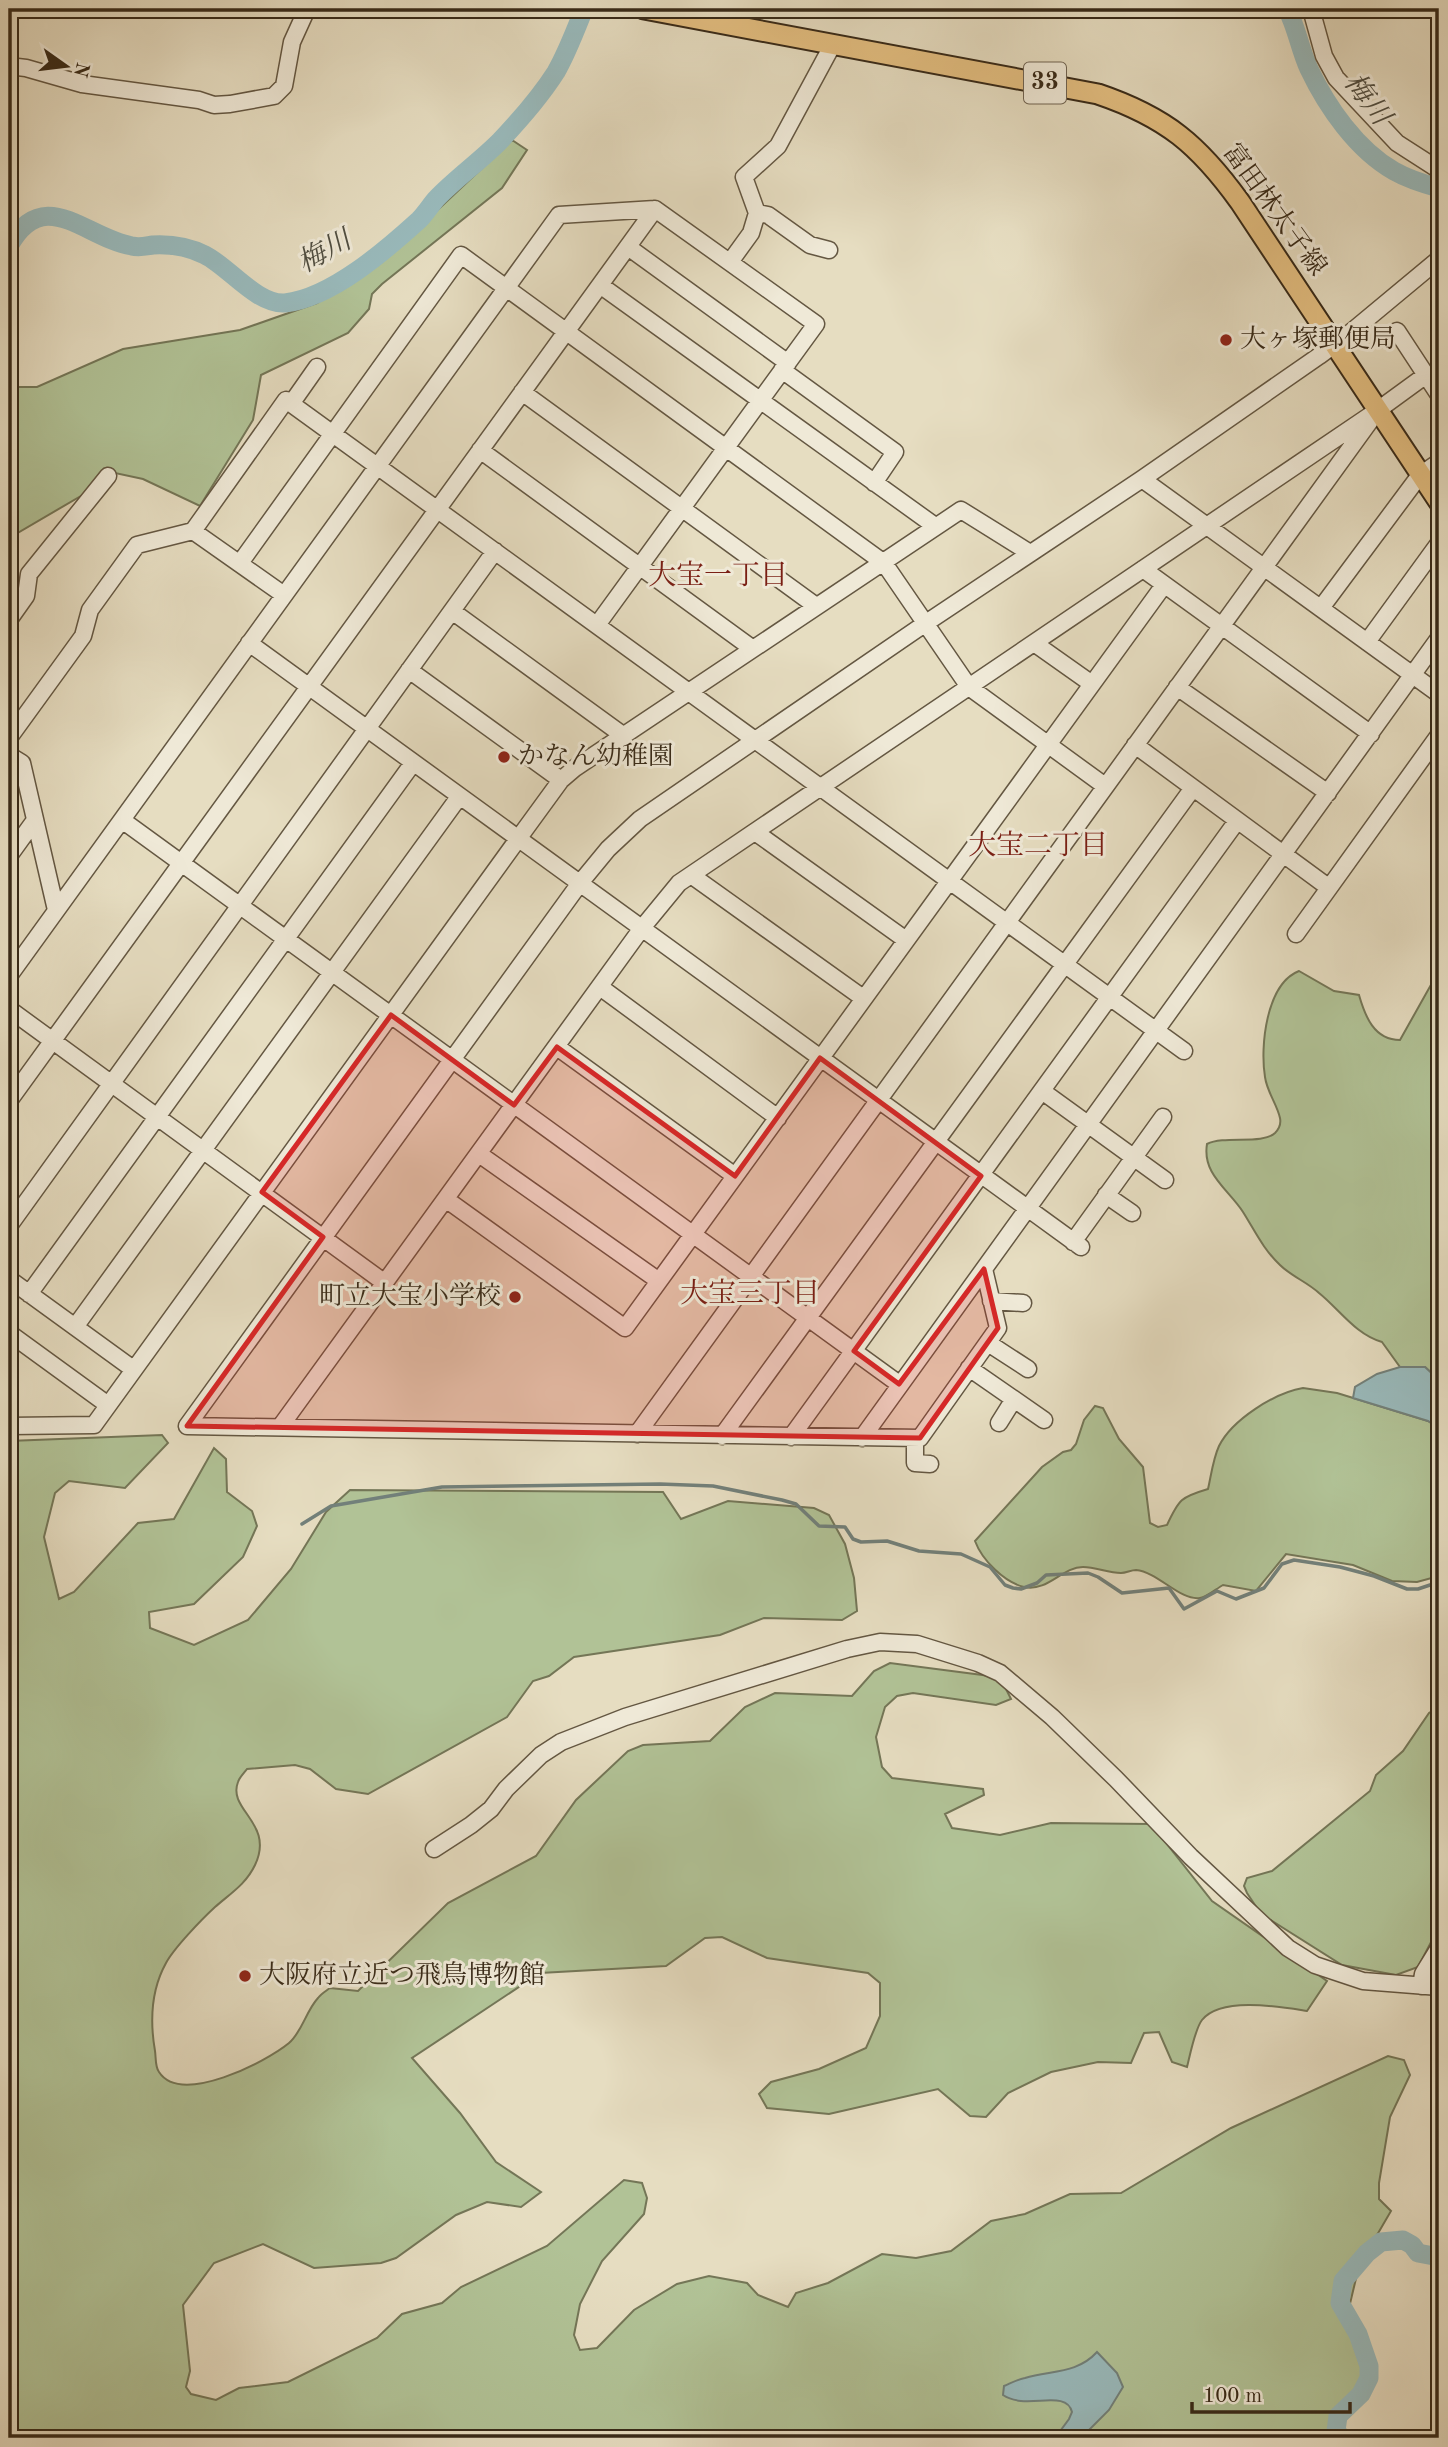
<svg xmlns="http://www.w3.org/2000/svg" width="1448" height="2447" viewBox="0 0 1448 2447" font-family="'Old Standard TT','Noto Serif JP',serif">
	<rect width="100%" height="100%" fill="#e6ddc1"/>
	<filter id="stains"><feTurbulence type="fractalNoise" baseFrequency=".00286" numOctaves="4"/><feColorMatrix values="0 0 0 0 .2 0 0 0 0 .09 0 0 0 0 .02 0 0 0 .5 -.17"/></filter>
	<radialGradient id="worn" r=".72"><stop offset=".6" stop-color="#630" stop-opacity="0"/><stop offset="1" stop-color="#630" stop-opacity=".3"/></radialGradient>
	<path fill="#b1c296" stroke="#747657" stroke-width="2" d="M512 140 527 150 502 188 382 284 372 294 369 309 348 333 261 375 253 420 200 506 143 479 106 471 86 493 9 538V387H37L123 349 240 330 317 303 394 251Z
		M1439 943V1380L1425 1367H1400L1382 1342C1356 1335 1339 1309 1319 1293 1307 1282 1291 1276 1280 1265 1263 1249 1255 1231 1243 1212 1228 1189 1202 1174 1207 1144 1225 1135 1262 1145 1275 1133 1279 1129 1281 1123 1280 1118 1277 1104 1267 1092 1265 1077 1260 1047 1266 984 1299 971L1334 991 1359 995C1365 1016 1374 1040 1400 1040L1432 983 1435 949Z
		M1303 1388 1337 1393 1428 1421 1439 1428V1576L1417 1582 1392 1581 1353 1565 1286 1554 1256 1591 1223 1585C1216 1589 1207 1597 1200 1598 1180 1601 1158 1572 1136 1570 1131 1570 1126 1573 1121 1573 1108 1573 1096 1567 1083 1567 1062 1567 1048 1592 1024 1587 1004 1582 982 1560 975 1541L1042 1467 1063 1452 1071 1450 1076 1444 1084 1420 1095 1406 1103 1408 1119 1439 1143 1467 1150 1523 1158 1527 1167 1525C1179 1499 1181 1497 1208 1489 1211 1476 1213 1459 1219 1446 1232 1420 1274 1393 1303 1388Z
		M162 1435 168 1443 125 1488 69 1481 55 1493 44 1537 59 1599 74 1592 138 1523 174 1519 214 1448 226 1459 227 1492 252 1511 257 1526 243 1557 194 1604 149 1612 150 1628 194 1645 248 1620 291 1569 326 1512 350 1490 663 1492 681 1519 728 1501 814 1508 829 1515 845 1544 854 1578 857 1611 842 1620 764 1618 720 1635 574 1657 549 1676 533 1681 507 1717 368 1794 336 1789 310 1769 295 1765 247 1769C244 1773 239 1778 238 1782 227 1810 275 1823 255 1865 246 1884 231 1893 215 1907 202 1919 174 1948 166 1963 151 1990 150 2022 155 2051 156 2057 155 2067 159 2072 181 2106 266 2062 289 2043 302 2032 306 2011 318 1998 321 1994 326 1991 330 1988L358 1991 448 1903 536 1856 576 1800 628 1751 643 1745 710 1741 745 1707 775 1693 852 1696 874 1671 890 1663 990 1676 1004 1685 1011 1699 996 1705 913 1693 897 1696 885 1707 876 1737 882 1767 892 1778 983 1789 984 1795 945 1814 952 1828 1000 1835 1051 1823 1151 1824 1212 1901 1327 1981 1307 2011C1281 2007 1221 1996 1202 2020 1195 2029 1190 2055 1187 2067L1172 2062 1159 2032 1144 2033 1131 2063 1098 2062 1051 2072 1008 2093 986 2117 970 2116 938 2089 829 2114 767 2108 759 2094 771 2082 819 2069 866 2048 880 2016V1983L868 1973 767 1958 722 1937 705 1938 666 1966 540 1973 412 2058 460 2113 496 2162 541 2192 521 2207 487 2202 456 2215 396 2258 381 2263 314 2268 263 2244 214 2263 183 2305 190 2371 186 2387 191 2394 216 2400 239 2388 288 2382 377 2338 402 2314 442 2303 461 2287 547 2246 624 2180 642 2183 647 2198 644 2214 602 2261 580 2304 574 2335 580 2350 597 2348 634 2310 677 2284 709 2276 747 2283 758 2295 788 2307 796 2293 828 2283 882 2254 916 2258 951 2251 991 2221 1025 2214 1070 2194 1121 2193 1231 2128 1388 2056 1404 2060 1410 2075 1390 2117 1379 2183V2199L1391 2211 1359 2266 1348 2312 1362 2336 1368 2368 1325 2438H9V1441Z
		M1439 1707V1927L1418 1967 1396 1975 1342 1965 1261 1914 1247 1893 1244 1886 1247 1878 1272 1871 1370 1791 1376 1775 1403 1751 1429 1713Z"/>
	<path fill="#99babc" stroke="#72807a" stroke-width="2" d="M1400 1367H1425L1439 1380V1428L1428 1421 1353 1398 1355 1387 1377 1374Z
		M1097 2352 1117 2373 1123 2387 1109 2410 1081 2438H1055L1069 2419 1072 2412C1066 2388 1026 2411 1003 2395L1004 2386C1011 2383 1018 2379 1025 2378 1051 2370 1077 2374 1097 2352Z"/>
	<g fill="none" stroke-linecap="round" stroke-linejoin="round">
		<path stroke="#72807a" stroke-width="3.5" d="M302 1524 331 1506 442 1487 660 1484 713 1486 782 1500 796 1504 819 1526 845 1527 853 1539 861 1542 887 1541 919 1551 961 1554 990 1567 1005 1585 1013 1588 1021 1589 1037 1583 1046 1575 1088 1573 1098 1577 1122 1593 1169 1588 1184 1609 1217 1591 1236 1599 1264 1588 1282 1564 1294 1560 1340 1567 1374 1576 1407 1589H1418L1439 1582"/>
		<path stroke="#99babc" stroke-width="19" d="M1287 9C1297 28 1300 50 1309 69 1327 107 1357 150 1394 171 1408 179 1424 184 1439 188
			M9 246C44 183 85 238 132 246 139 248 146 246 153 245 171 244 189 247 205 255 229 267 257 305 285 303 331 298 386 250 419 220 425 214 430 206 436 199 455 179 479 162 499 142 519 121 540 97 556 72 567 53 576 29 584 9
			M1342 2438 1336 2431 1338 2416 1361 2394 1369 2378V2366L1358 2334 1340 2303 1343 2281 1367 2253 1381 2242 1403 2240 1412 2245 1418 2253 1439 2257"/>
		<defs>
			<path id="minor" d="M1311 9 1324 56 1336 78 1397 143 1439 170
				M9 66 26 68 82 84 199 100 214 105 230 104 274 96 284 86 292 42 307 9
				M757 213 768 215 810 245 829 250
				M628 247 788 363
				M730 262 751 233 757 213 744 177 778 146 833 44
				M600 285 935 526
				M1397 331 1439 395
				M782 370 895 452 874 483
				M522 392 816 606
				M291 404 317 367
				M480 450 753 649
				M1142 479 1439 694
				M193 531 284 595
				M240 563 461 255 884 563 969 687 1105 786
				M1143 569 1371 734
				M1321 608 1420 475 1439 462
				M452 611 624 736
				M9 620 26 596 29 574 108 476
				M1367 642 1439 543
				M249 643 1081 1247
				M1034 643 1092 684
				M409 670 561 780
				M1177 687 1328 793
				M9 738 83 636 90 610 137 545 193 531 286 400 1184 1051
				M1135 745 1328 887
				M9 755 22 763 56 910
				M122 820 899 1384
				M755 832 906 940
				M9 856 35 820
				M691 875 863 998
				M1296 934 1439 735
				M9 976 559 215 655 209 816 324 597 625
				M600 987 778 1118
				M9 1009 385 1283
				M557 1047 735 1176
				M1042 1091 1165 1180
				M9 1101 655 209
				M479 1154 659 1281
				M1106 1195 1132 1213
				M447 1200 625 1328 1164 585
				M9 1226 495 551
				M1073 1242 1163 1117
				M9 1279 133 1369
				M29 1294 413 763
				M991 1301 1023 1303
				M75 1327 459 797
				M9 1333 108 1405
				M988 1343 1028 1369
				M969 1368 1044 1420
				M999 1423 1014 1399
				M9 1426 94 1425 518 839 561 780 575 768 961 510 1030 553
				M187 1426 580 883 608 849 640 819 926 623 1142 479 1319 356 1350 333 1439 259
				M187 1426 920 1438 998 1328 984 1269
				M280 1427 642 928 679 883 1378 410 1426 375
				M637 1434 1370 421
				M722 1436 1193 788
				M791 1437 1237 821
				M862 1438 1439 638
				M915 1438V1463L930 1464
				M434 1849 471 1825 491 1809 506 1789 541 1755 561 1742 625 1717 847 1649 880 1642 917 1644 978 1663 1000 1673 1052 1717 1116 1779 1191 1857 1288 1948 1315 1965 1363 1981 1439 1987
				M1421 1986 1423 1974 1439 1948"/>
			<path id="major" d="M644 9 1098 94C1166 117 1199 145 1240 202L1439 502"/>
		</defs>
		<use href="#minor" stroke="#645742" stroke-width="19"/>
		<use href="#major" stroke="#382a18" stroke-width="23"/>
		<use href="#minor" stroke="#efe9d7" stroke-width="16"/>
		<use href="#major" stroke="#e3be80" stroke-width="19"/>
	</g>
	<path fill="#d62828" fill-opacity="0.2" stroke="#d62828" stroke-width="5" stroke-linejoin="round" d="M391 1015 514 1105 557 1047 735 1176 820 1058 981 1176 854 1351 899 1384 984 1269 998 1328 920 1438 187 1426 323 1237 262 1192Z"/>
	<g fill="#8f2418" stroke="#efe9d7" stroke-width="2.5">
		<circle cx="1226" cy="340" r="7"/>
		<circle cx="504" cy="757" r="7"/>
		<circle cx="515" cy="1297" r="7"/>
		<circle cx="245" cy="1976" r="7"/>
	</g>
	<g text-anchor="middle" dominant-baseline="central" stroke-width="6" stroke-linejoin="round" paint-order="stroke">
		<rect fill="#efe9d7" stroke="#6f6351" stroke-width="2" x="1024" y="62.5" width="42" height="41" rx="5"/>
		<g font-size="24" font-weight="bold" fill="#382a18">
			<text x="1045" y="83">33</text>
		</g>
		<g font-size="26" fill="#382a18" stroke="#efe9d7">
			<text transform="translate(1274 210) rotate(54)">富田林太子線</text>
		</g>
		<g font-size="26" fill="#382a18" stroke="#efe9d7" text-anchor="start">
			<text x="1240" y="340">大ヶ塚郵便局</text>
			<text x="518" y="757">かなん幼稚園</text>
			<text x="501" y="1297" text-anchor="end">町立大宝小学校</text>
			<text x="259" y="1976">大阪府立近つ飛鳥博物館</text>
		</g>
		<g font-size="28" font-style="italic" fill="#504e41" stroke="#efe9d7">
			<text transform="translate(1366 100) rotate(53)">梅川</text>
			<text transform="translate(325 253) rotate(-29)">梅川</text>
		</g>
		<g font-size="28" fill="#7a1f14" stroke="#efe9d7">
			<text x="718" y="577">大宝一丁目</text>
			<text x="1038" y="847">大宝二丁目</text>
			<text x="750" y="1295">大宝三丁目</text>
		</g>
	</g>
	<rect width="1448" height="2447" fill="none" stroke="#e6ddc1" stroke-width="35"/>
	<rect x="10" y="10" width="1427" height="2426" fill="none" stroke="#382a18" stroke-width="3.5"/>
	<rect x="18" y="18" width="1413" height="2412" fill="none" stroke="#382a18" stroke-width="2"/>
	<g transform="translate(66 66) rotate(104)" stroke="#efe9d7" stroke-width="5" paint-order="stroke">
	<path d="M0-5L12 26L0 18L-12 26Z" fill="#382a18"/>
	<text y="-10" font-size="19" font-weight="bold" text-anchor="middle" fill="#382a18">N</text>
	</g>
	<path d="M1192 2402v10h158v-10" fill="none" stroke="#382a18" stroke-width="3.5"/>
	<text x="1203" y="2402" font-size="21" fill="#382a18" stroke="#efe9d7" stroke-width="5" paint-order="stroke">100 m</text>
	<rect width="100%" height="100%" filter="url(#stains)"/>
	<rect width="100%" height="100%" fill="url(#worn)"/>
</svg>
